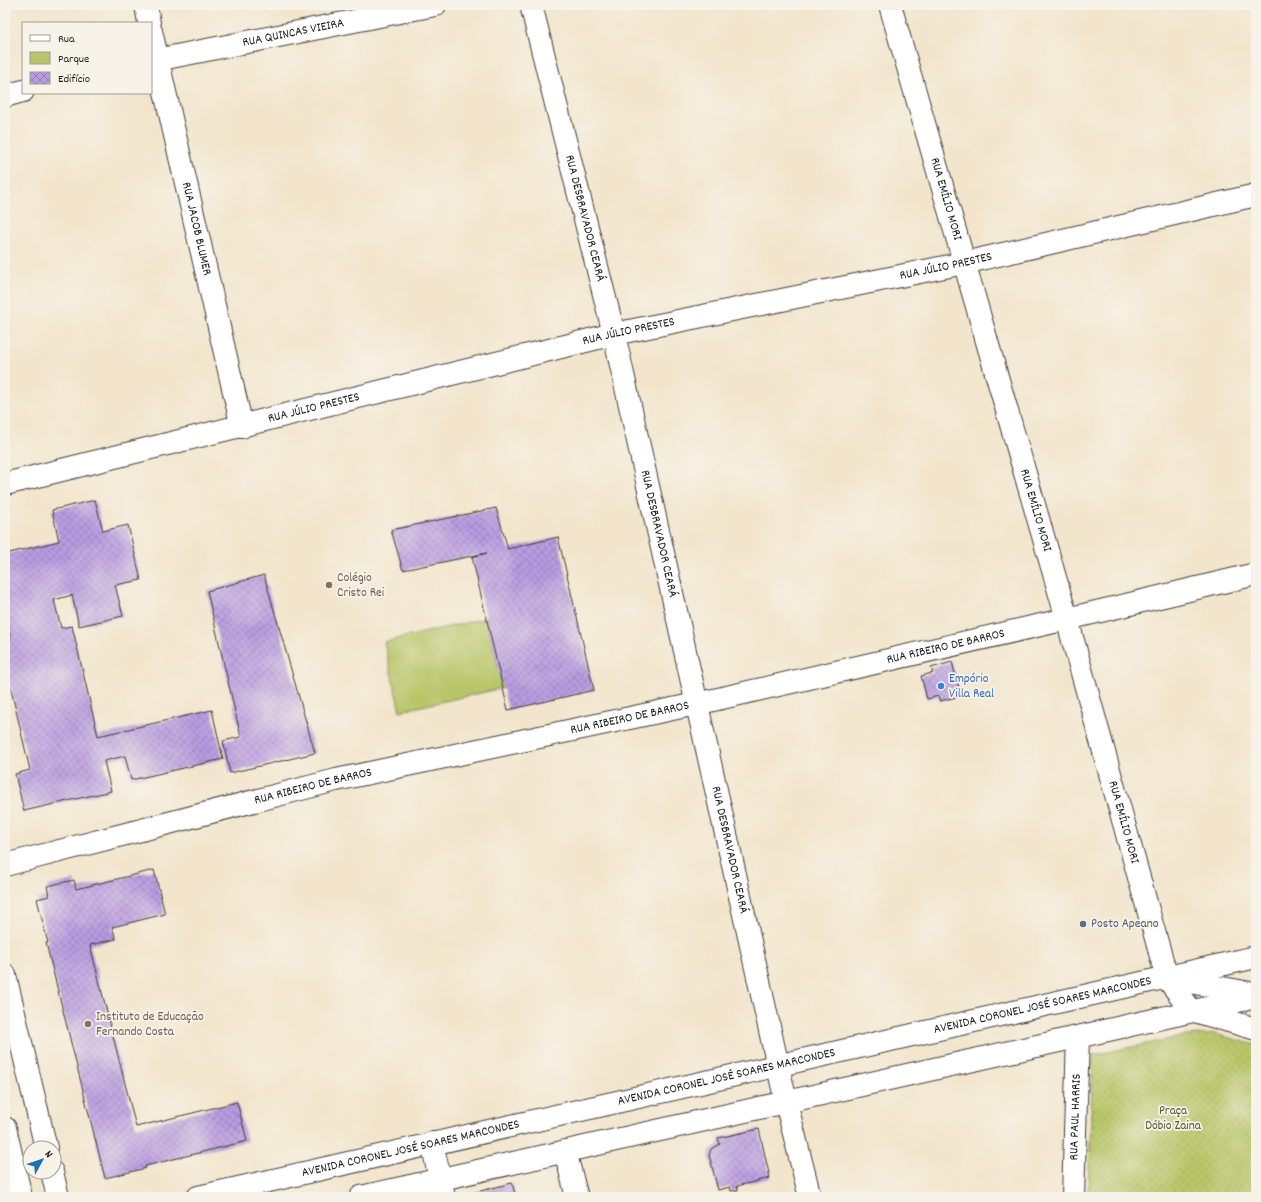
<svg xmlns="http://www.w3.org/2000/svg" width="1261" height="1202" viewBox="0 0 1261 1202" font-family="Dekko,sans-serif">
	<defs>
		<pattern id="green-dots" width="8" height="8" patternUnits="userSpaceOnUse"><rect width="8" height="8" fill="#b8c669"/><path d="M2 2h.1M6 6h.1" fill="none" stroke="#9eaa5a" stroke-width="1.8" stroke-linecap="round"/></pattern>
		<pattern id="building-cross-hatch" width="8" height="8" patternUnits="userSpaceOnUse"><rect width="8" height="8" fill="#b99ce2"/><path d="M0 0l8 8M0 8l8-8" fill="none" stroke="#967eb6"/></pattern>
	</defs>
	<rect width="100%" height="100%" fill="#f7f3e8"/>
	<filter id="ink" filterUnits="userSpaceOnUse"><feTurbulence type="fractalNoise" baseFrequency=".025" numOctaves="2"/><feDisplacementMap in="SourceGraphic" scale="8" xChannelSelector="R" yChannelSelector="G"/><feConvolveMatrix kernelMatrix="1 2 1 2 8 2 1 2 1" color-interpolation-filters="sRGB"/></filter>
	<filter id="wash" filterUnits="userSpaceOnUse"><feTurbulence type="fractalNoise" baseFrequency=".012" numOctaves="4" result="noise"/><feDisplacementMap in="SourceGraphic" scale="16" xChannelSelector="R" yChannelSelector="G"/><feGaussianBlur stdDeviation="0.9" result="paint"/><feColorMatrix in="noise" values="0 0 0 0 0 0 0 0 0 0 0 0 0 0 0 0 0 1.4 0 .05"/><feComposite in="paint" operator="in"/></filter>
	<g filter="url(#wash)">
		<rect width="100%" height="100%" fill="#f2e5cc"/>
		<path fill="url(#green-dots)" stroke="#6a7142" d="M1215 1034 1256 1045V1197H1088L1093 1055 1185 1036Z"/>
		<path fill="#b8c669" stroke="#6a7142" d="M486 618 503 688 400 711 384 642Z"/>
		<g id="blocks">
			<path fill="url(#building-cross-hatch)" d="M95 500 103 531 128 525 141 580 115 585 123 616 79 626 72 595 54 600 61 628 72 626 98 736 212 710 223 759 131 780 125 756 104 761 111 791 24 811 15 774 30 770 9 681 5 682V641L11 640 5 614V554L59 541 52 510Z
				M496 508 508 549 558 537 594 690 508 710 472 557 487 553 403 570 391 530Z
				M264 575 315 753 230 773 223 741 241 737 207 591Z
				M952 662 961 696 940 701 938 696 927 699 921 676 933 673 931 668Z
				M154 870 165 914 112 927 116 939 90 945 136 1127 237 1102 247 1141 145 1166 146 1168 105 1178 46 943H48L37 899 49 896 47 886 74 880 76 889Z
				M759 1129 770 1178 737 1186 738 1190 731 1191 730 1187 718 1190 709 1155 711 1149 720 1144 718 1138Z
				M512 1183 516 1197H470L469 1194Z"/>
		</g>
	</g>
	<g filter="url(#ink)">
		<use href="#blocks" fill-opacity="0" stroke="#3c3a36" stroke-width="1"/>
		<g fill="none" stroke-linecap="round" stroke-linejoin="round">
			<defs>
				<g id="minor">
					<path d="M146 5 149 23"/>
					<path id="s1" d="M531 5 614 334 786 1102 810 1197"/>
					<path id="s2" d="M890 5 1067 619 1167 978 1191 1010 1256 1029"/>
					<path id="s3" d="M151 31 242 427"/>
					<path id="s4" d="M151 61 435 5"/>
					<path d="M5 96 23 91"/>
					<path id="s5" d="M5 484 614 334 964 263 1256 195"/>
					<path id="s6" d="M5 865 336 780 696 704 1067 619 1256 574"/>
					<path d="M1167 978 1256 994"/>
					<path d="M432 1143 444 1197"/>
					<path d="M565 1151 577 1197"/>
					<path id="s7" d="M1073 1197 1078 1037"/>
				</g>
				<g id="major">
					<path d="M5 975 46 1148"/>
					<path d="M5 1128 21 1197"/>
					<path d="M52 1172 58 1197"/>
					<path id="s8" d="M198 1197 1256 957"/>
					<path d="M361 1197 1256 997"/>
				</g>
			</defs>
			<use href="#minor" stroke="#3c3a36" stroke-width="24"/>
			<use href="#major" stroke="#3c3a36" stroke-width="24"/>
			<use href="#minor" stroke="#fff" stroke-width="22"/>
			<use href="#major" stroke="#fff" stroke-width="22"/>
		</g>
	</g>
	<g fill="#8d6e63" stroke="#f7f3e8" stroke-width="1.5">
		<circle cx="329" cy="585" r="4"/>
		<circle cx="88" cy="1024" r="4"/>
	</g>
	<circle fill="#3f7fe0" stroke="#f7f3e8" stroke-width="1.5" cx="941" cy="686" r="4"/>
	<circle fill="#5c6f8a" stroke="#f7f3e8" stroke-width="1.5" cx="1083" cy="924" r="4"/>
	<g text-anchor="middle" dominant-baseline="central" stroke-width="3.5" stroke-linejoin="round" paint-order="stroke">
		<g font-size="13" fill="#1c1c1c" stroke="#f7f3e8">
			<text stroke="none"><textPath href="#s4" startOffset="145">RUA QUINCAS VIEIRA</textPath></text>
			<text stroke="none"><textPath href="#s2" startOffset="202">RUA EMÍLIO MORI</textPath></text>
			<text stroke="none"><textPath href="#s1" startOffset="220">RUA DESBRAVADOR CEARÁ</textPath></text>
			<text stroke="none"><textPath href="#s3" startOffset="203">RUA JACOB BLUMER</textPath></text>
			<text stroke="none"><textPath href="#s5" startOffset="966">RUA JÚLIO PRESTES</textPath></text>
			<text stroke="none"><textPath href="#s5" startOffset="642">RUA JÚLIO PRESTES</textPath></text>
			<text stroke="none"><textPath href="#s5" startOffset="318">RUA JÚLIO PRESTES</textPath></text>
			<text stroke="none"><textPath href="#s2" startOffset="526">RUA EMÍLIO MORI</textPath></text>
			<text stroke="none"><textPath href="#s1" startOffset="544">RUA DESBRAVADOR CEARÁ</textPath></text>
			<text stroke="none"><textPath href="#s6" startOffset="966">RUA RIBEIRO DE BARROS</textPath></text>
			<text stroke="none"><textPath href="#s6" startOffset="642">RUA RIBEIRO DE BARROS</textPath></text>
			<text stroke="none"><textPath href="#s6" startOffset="318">RUA RIBEIRO DE BARROS</textPath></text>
			<text stroke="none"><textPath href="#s2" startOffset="850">RUA EMÍLIO MORI</textPath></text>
			<text stroke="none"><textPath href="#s1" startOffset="868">RUA DESBRAVADOR CEARÁ</textPath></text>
			<text stroke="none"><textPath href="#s8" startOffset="866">AVENIDA CORONEL JOSÉ SOARES MARCONDES</textPath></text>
			<text stroke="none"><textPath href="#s8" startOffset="542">AVENIDA CORONEL JOSÉ SOARES MARCONDES</textPath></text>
			<text stroke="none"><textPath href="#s7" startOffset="80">RUA PAUL HARRIS</textPath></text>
			<text stroke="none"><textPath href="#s8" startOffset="218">AVENIDA CORONEL JOSÉ SOARES MARCONDES</textPath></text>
		</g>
		<g font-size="13" fill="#785e54" stroke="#f7f3e8" text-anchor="start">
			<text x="337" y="578">Colégio<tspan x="337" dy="15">Cristo Rei</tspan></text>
			<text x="96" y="1017">Instituto de Educação<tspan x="96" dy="15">Fernando Costa</tspan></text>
		</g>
		<g font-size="13" fill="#366cbe" stroke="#f7f3e8" text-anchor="start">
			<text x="949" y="679">Empório<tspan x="949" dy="15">Villa Real</tspan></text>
		</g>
		<g font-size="13" fill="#4e5e75" stroke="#f7f3e8" text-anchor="start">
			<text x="1091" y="924">Posto Apeano</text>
		</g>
		<g font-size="13" fill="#535837" stroke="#f7f3e8">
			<text x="1173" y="1111">Praça<tspan x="1173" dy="15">Dóbio Zaina</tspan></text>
		</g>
	</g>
	<rect width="1261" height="1202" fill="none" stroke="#f7f3e8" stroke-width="20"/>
	<rect x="22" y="22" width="130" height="72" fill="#f7f3e8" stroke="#9f9d96"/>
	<rect x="30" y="35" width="20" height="6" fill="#ffffff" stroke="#9f9d96"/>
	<text x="58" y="42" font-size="12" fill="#1c1c1c">Rua</text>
	<rect x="30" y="52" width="20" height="12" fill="#b8c669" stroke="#9f9d96"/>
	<text x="58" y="62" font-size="12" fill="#1c1c1c">Parque</text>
	<rect x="30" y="72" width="20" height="12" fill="url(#building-cross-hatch)" stroke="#9f9d96"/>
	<text x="58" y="82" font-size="12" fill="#1c1c1c">Edifício</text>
	<g transform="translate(42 1160) rotate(50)"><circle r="19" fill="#f7f3e8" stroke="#9f9d96"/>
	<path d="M0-3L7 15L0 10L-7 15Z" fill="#1f6fb2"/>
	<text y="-6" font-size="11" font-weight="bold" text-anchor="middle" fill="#1c1c1c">N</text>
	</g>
</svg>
